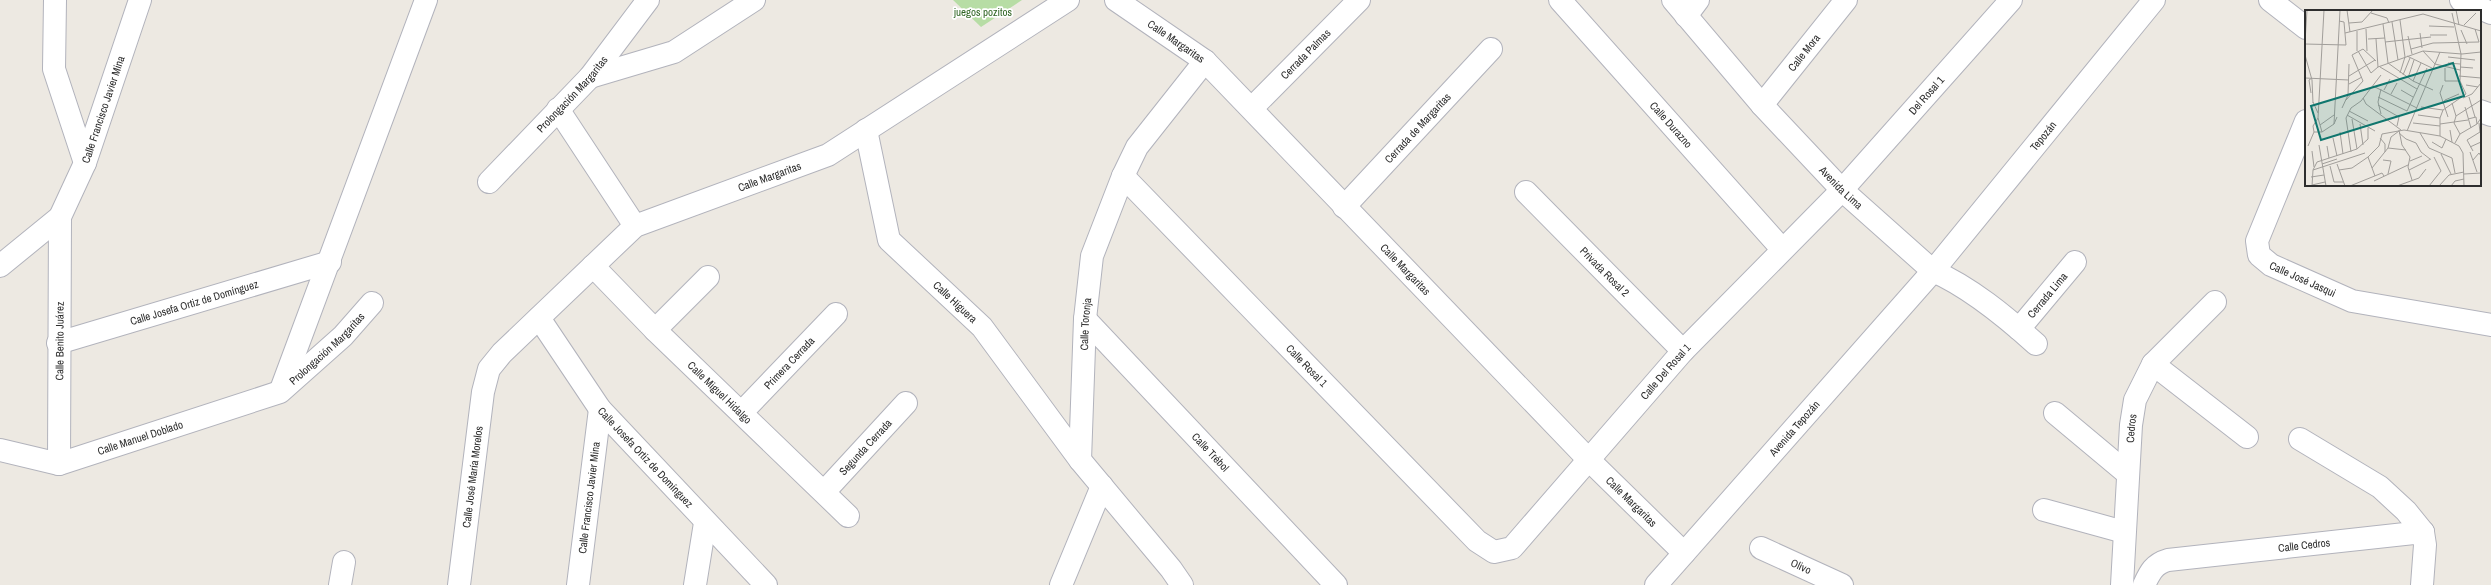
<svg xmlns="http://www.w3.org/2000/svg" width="2491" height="585" viewBox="0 0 2491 585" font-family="'Archivo Narrow',sans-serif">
	<rect width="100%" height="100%" fill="#ede9e2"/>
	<path fill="#b7dda5" d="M953 0H1022L981 27Z"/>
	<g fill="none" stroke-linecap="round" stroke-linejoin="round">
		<defs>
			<g id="minor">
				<path d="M55 0 54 69 85 163"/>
				<path id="s1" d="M1116 0 1205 61 1589 460 1684 553"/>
				<path id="s2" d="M1560 0 1782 249"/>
				<path id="s3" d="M1673 0 1762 105 1842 190 1933 271C1970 287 2006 317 2036 344"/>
				<path d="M2270 0 2306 28"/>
				<path d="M2461 0 2491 13"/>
				<path d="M1686 16 1698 0"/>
				<path d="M590 77 674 52 754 0"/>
				<path id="s4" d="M1762 105 1846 0"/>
				<path id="s5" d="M1252 108 1359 0"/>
				<path d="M558 109 635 226"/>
				<path d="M2480 111 2491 115"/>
				<path id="s6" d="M2306 121 2257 241 2259 255 2271 265 2352 301 2491 325"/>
				<path id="s7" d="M866 130 889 240 982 327 1080 460 1171 569 1182 585"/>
				<path id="s8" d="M1123 176 1477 541 1494 552 1512 548 1683 351 1842 190 2011 0"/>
				<path id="s9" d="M489 182 590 77 648 0"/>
				<path id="s10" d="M1526 192 1683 351"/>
				<path id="s11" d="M1344 207 1491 49"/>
				<path d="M0 266 60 217"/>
				<path id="s12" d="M593 266 655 330 848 516"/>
				<path id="s13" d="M539 318 600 409 766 585"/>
				<path id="s14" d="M1085 319 1336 585"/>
				<path id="s15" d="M2019 329 2075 262"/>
				<path d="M655 330 708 277"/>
				<path id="s16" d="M58 343 330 262"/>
				<path d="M2153 364 2247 437"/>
				<path d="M282 387 426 0"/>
				<path id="s17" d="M742 412 836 314"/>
				<path d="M2055 413 2128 474"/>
				<path d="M2300 439 2380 487 2406 511 2423 532"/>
				<path id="s18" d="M0 450 59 464 280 392 343 336 372 303"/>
				<path id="s19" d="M1080 460 1085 319 1092 256 1123 176 1137 147 1205 61"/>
				<path id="s20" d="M59 464 60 217 85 163 140 0"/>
				<path id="s21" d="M824 492 906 403"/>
				<path d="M2044 510 2124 532"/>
				<path id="s22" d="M1761 548 1842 585"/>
				<path d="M340 585 344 562"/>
				<path id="s23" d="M459 585 483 392 489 369 502 353 635 226 828 155 1068 0"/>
				<path id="s24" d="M578 585 600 409"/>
				<path d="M695 585 705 523"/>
				<path d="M1061 585 1102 486"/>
				<path id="s25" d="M1656 585 1933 271 2154 0"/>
				<path id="s26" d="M2122 585 2131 425 2135 400 2153 364 2215 302"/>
				<path id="s27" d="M2144 585C2150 572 2154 564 2168 560L2423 532"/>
				<path d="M2422 585 2425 545 2423 532"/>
			</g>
		</defs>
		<use href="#minor" stroke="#b2b3bc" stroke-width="24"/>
		<use href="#minor" stroke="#fff" stroke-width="22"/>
	</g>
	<g text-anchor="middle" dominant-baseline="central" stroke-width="3.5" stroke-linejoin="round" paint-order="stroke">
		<g font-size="11" fill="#306524" stroke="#fff">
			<text x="983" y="12">juegos pozitos</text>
		</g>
		<g font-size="11" fill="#2e2e2e" stroke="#fff">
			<text stroke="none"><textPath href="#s1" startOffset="73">Calle Margaritas</textPath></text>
			<text stroke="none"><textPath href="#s4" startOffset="67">Calle Mora</textPath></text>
			<text stroke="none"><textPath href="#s5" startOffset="76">Cerrada Palmas</textPath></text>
			<text stroke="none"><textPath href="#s9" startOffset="121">Prolongación Margaritas</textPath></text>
			<text stroke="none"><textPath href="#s8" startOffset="1161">Del Rosal 1</textPath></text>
			<text stroke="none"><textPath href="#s20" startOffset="363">Calle Francisco Javier Mina</textPath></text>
			<text stroke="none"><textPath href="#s2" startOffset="167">Calle Durazno</textPath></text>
			<text stroke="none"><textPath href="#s11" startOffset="108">Cerrada de Margaritas</textPath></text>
			<text stroke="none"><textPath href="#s25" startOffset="593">Tepozán</textPath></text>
			<text stroke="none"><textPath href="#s23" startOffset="566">Calle Margaritas</textPath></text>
			<text stroke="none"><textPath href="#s3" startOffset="252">Avenida Lima</textPath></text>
			<text stroke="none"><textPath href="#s1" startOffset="397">Calle Margaritas</textPath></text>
			<text stroke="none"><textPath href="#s10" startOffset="112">Privada Rosal 2</textPath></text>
			<text stroke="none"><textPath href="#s6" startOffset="194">Calle José Jasqui</textPath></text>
			<text stroke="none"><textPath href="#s15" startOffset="44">Cerrada Lima</textPath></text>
			<text stroke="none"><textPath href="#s7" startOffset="203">Calle Higuera</textPath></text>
			<text stroke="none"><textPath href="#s16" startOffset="142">Calle Josefa Ortiz de Domínguez</textPath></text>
			<text stroke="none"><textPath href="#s19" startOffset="136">Calle Toronja</textPath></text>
			<text stroke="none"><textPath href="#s20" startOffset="123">Calle Benito Juárez</textPath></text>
			<text stroke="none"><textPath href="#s18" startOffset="357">Prolongación Margaritas</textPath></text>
			<text stroke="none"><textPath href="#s17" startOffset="68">Primera Cerrada</textPath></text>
			<text stroke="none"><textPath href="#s8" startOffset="264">Calle Rosal 1</textPath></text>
			<text stroke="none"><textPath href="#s8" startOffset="781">Calle Del Rosal 1</textPath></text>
			<text stroke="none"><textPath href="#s12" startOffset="179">Calle Miguel Hidalgo</textPath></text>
			<text stroke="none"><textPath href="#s25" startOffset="209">Avenida Tepozán</textPath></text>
			<text stroke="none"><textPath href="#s26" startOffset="157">Cedros</textPath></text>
			<text stroke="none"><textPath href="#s18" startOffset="146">Calle Manuel Doblado</textPath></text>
			<text stroke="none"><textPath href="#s21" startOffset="61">Segunda Cerrada</textPath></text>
			<text stroke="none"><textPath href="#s14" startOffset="183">Calle Trébol</textPath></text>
			<text stroke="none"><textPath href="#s13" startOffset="176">Calle Josefa Ortiz de Domínguez</textPath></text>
			<text stroke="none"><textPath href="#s23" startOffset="109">Calle José María Morelos</textPath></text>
			<text stroke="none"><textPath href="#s24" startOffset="88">Calle Francisco Javier Mina</textPath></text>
			<text stroke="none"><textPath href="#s1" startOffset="721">Calle Margaritas</textPath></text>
			<text stroke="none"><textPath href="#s27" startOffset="173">Calle Cedros</textPath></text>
			<text stroke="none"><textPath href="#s22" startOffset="44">Olivo</textPath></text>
		</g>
	</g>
	<g transform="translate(2305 10)">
		<rect width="176" height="176" fill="#ede9e2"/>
		<path fill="none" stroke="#a19e9a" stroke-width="1" d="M42 0 45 22M151 0 154 15M66 3 82 8 84 13M87 12 93 50M44 13 57 12 68 0M78 14 83 53M159 15 171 3M124 16 149 17M61 19 62 41M156 20 162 34M52 21V41M40 23 118 4 176 21M115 23 117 38M125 25H142M103 26 107 44M63 29 80 28M71 29 73 57M0 32 2 0M80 32 126 27M0 34 41 35 39 12 34 11M106 39 128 33 174 32 170 19M53 41 66 63 73 57 118 41 157 44 176 42M118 41 130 54 155 60M0 45 7 70 8 93M102 46 129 59M143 47 170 50M83 53 108 71 128 80M143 53 155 54M75 57 112 79M155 57 168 58M140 58V71H155M95 63 100 47 95 10M98 65 105 48M44 66 70 50M154 66 176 68M0 68 44 70M103 68 109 50M108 71 116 53M44 74 57 67M138 75 135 83 143 107M161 75 173 77M68 76 112 98M79 80 85 69M96 80 108 87M6 83 4 70 7 68M86 84 92 73M73 87 102 101 122 58M164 87 170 107M58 88 61 94 96 120M158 88 167 84 176 73M41 90 58 71 47 45 58 39 71 51M8 92 13 103M147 93 151 106M138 94 140 90 154 84M73 95 94 107 92 116M116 97 138 100M160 97 166 118M37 98 43 85 44 54M44 101 63 111M76 104 73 92 76 79M42 105 70 121M113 105 135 108M47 109 52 139M163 109 171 107 172 114M108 113 135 116M29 114 35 0M55 114 58 135M135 114 163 110M15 115 29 105M94 120 97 135 105 147 103 157 107 170M145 120 147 132M102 121 135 42M9 122 8 116 13 108M17 122 13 108 19 0M35 122 38 144M94 123 101 129 111 133 116 142 125 149M115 123 124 138 147 148 150 163M155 124 149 113 151 106 176 90M135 126V108L138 100 161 84 155 71 156 44 147 3M28 128 32 146M75 128 80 134V142M127 132 137 138 141 129M150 133 155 124 172 114 176 108M14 135 21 176M3 136 9 122H17L29 114 32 107M22 136 24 148M165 137 176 132M83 138 101 140M7 141 9 157M168 141 162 130 175 122 174 113M46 142 41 108 46 98 56 91 76 65M165 142 172 162M136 144 146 164M63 147 70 166M78 150 86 151 83 164M168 150 174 143 176 146M105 151 117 146M17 154 32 149M32 154 40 176M25 156 29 172H38M67 158 83 138 86 127 94 121M8 160 60 143M34 160 47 158 63 147 74 136 77 124 99 120 135 126 154 136 158 143 159 176M104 160 126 149M159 164 176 163M6 167 19 165M69 171 103 155M7 175 20 172M7 176 8 160 12 152 52 139 63 129V118M45 176 77 163 79 166M92 176 114 168 121 159M124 176 136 161 129 147M134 176 144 165 159 162M146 176 150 171 159 169"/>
		<path fill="#0f766e" fill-opacity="0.15" stroke="#0f766e" stroke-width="2" d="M148 53 159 86 16 130 6 96Z"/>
		<rect width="176" height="176" fill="none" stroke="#2e2e2e" stroke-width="2"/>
	</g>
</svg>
